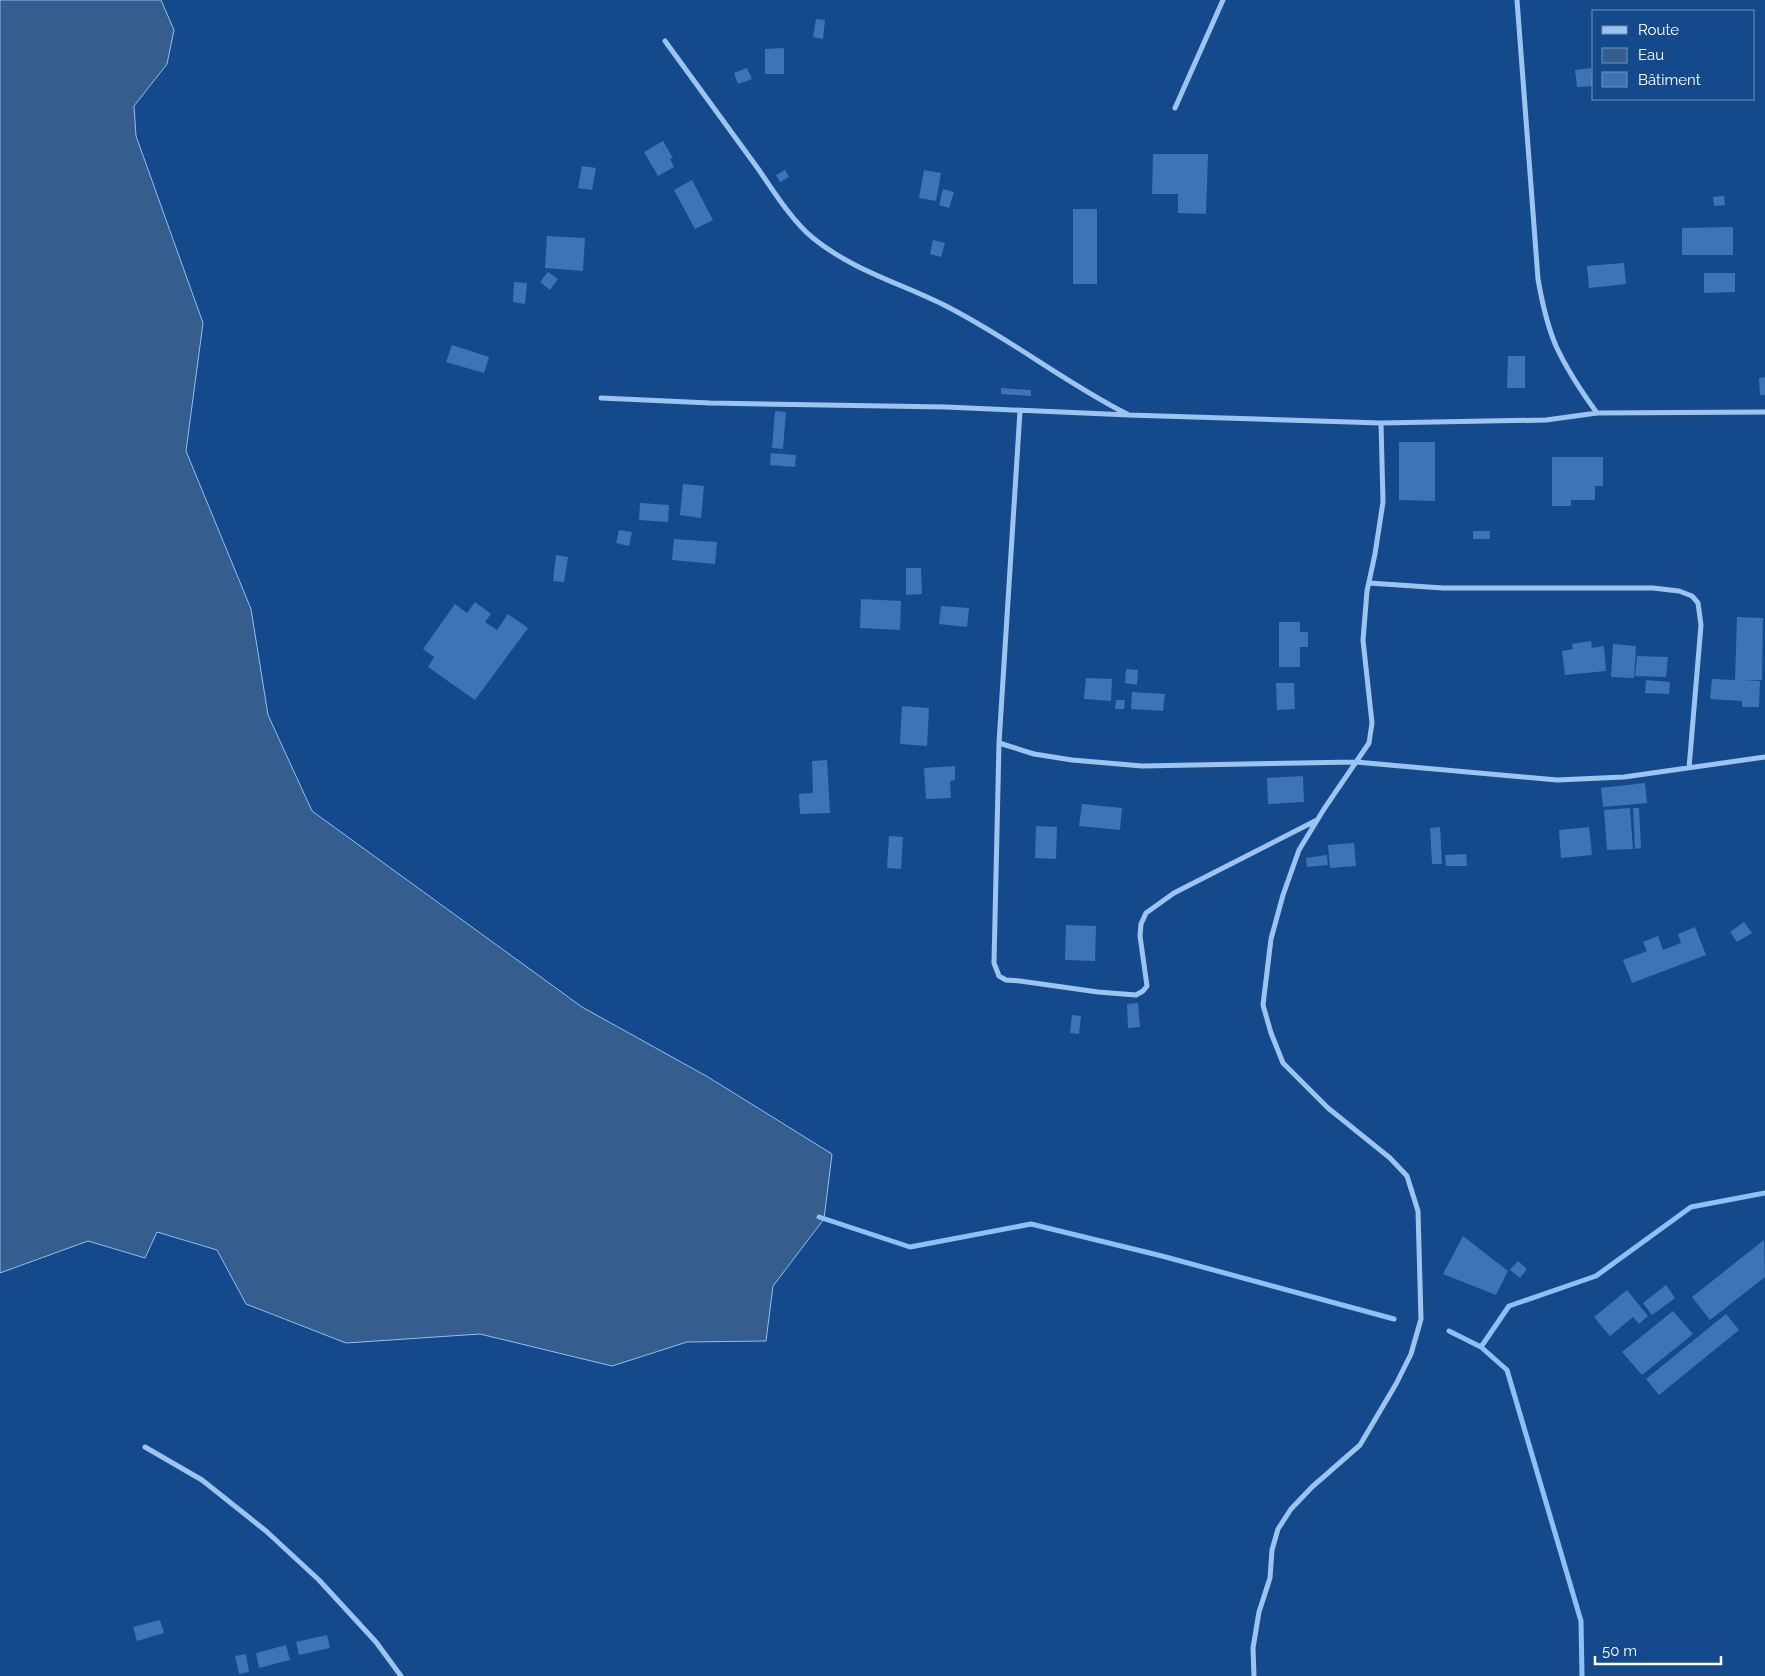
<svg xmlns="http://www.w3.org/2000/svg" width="1765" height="1676" viewBox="0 0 1765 1676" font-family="Raleway,sans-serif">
	<rect width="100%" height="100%" fill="#144a8c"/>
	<path fill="#355d8e" stroke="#8fbff3" d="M0 0H161L174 30 167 64 134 106 136 136 203 323 186 451 251 609 268 715 312 811 582 1007 708 1077 832 1154 824 1219 773 1286 766 1341 687 1342 612 1366 480 1334 346 1343 246 1304 217 1250 157 1232 145 1258 88 1241 0 1273Z"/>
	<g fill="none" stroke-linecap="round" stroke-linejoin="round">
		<path stroke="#8fbff3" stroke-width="5" d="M819 1217 910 1247 1031 1224 1162 1256 1394 1319
			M1449 1331 1481 1347 1507 1370 1581 1621 1582 1676
			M1481 1347 1509 1306 1596 1276 1691 1207 1765 1193"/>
	</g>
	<path fill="#3d74b5" d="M816 19 825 20 823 39 813 37Z
		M784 48V74H765V49Z
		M747 68 752 79 738 84 734 73Z
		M1591 68 1593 86 1577 87 1575 70Z
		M663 141 673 158 670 159 674 167 658 176 644 152Z
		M1153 154H1208L1206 214 1178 213V194H1152Z
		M582 166 596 168 592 190 578 188Z
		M785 170 789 177 780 182 776 175Z
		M924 170 941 173 936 201 919 198Z
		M692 180 713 220 695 229 674 190Z
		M943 189 954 192 949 208 939 205Z
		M1724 196 1725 205 1714 206 1713 197Z
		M1073 209H1097V284H1073Z
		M1733 227V255H1682V228Z
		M547 236 585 238 583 271 545 268Z
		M933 240 945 243 941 257 930 254Z
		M1624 263 1626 284 1589 288 1587 266Z
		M548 272 558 279 550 290 540 282Z
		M1704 273H1735V292L1704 293Z
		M514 282 527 283 525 304 513 302Z
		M452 345 489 357 484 373 446 362Z
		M1508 356H1525V388H1507Z
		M1765 377V395H1760L1759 378Z
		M1001 388 1031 390V396L1001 394Z
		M775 411 786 412 783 449 772 448Z
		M1399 442H1435V501L1399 500Z
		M771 453 796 455 795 467 770 465Z
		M1552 457H1603V486H1595V500H1571V506H1552Z
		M683 484 704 486 701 518 680 515Z
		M640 503 669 505 668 522 639 520Z
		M619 530 632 532 629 546 616 543Z
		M1473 531H1490V539H1473Z
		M674 539 717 542 715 564 672 560Z
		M556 555 568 557 564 582 553 581Z
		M906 568H921L922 594 906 595Z
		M861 599 901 601 900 630 860 628Z
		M475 602 491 614 485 622 497 630 508 614 528 628 475 700 428 667 434 657 423 649 455 604 467 613Z
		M941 606 969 608 967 627 939 624Z
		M1737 617 1763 618 1762 680H1742L1760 681 1759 707H1742V701L1710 699 1712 679 1735 680Z
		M1279 622H1300V632H1308V647H1300V667H1279Z
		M1591 641 1592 648 1604 646 1606 671 1565 675 1562 651 1573 649 1572 644Z
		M1613 644 1636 646 1634 678 1611 677Z
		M1637 656 1668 657 1666 677 1635 676Z
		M1126 669 1138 670 1137 685 1125 683Z
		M1086 678 1112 679 1111 701 1084 699Z
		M1646 680 1670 682 1669 694 1645 693Z
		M1276 683H1294L1295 709 1277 710Z
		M1132 692 1165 694 1163 711 1131 709Z
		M1116 700H1125L1124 709H1115Z
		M902 706 929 708 927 746 900 744Z
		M827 760 830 813 800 814 799 794 813 793 812 761Z
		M955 766V780L950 781 951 798 926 799 924 768Z
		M1303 776 1304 802 1268 804 1267 778Z
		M1645 783 1647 803 1603 807 1601 788Z
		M1082 804 1122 808 1120 830 1079 826Z
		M1630 808 1633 849 1607 850 1604 810Z
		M1633 808H1639L1641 848 1635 849Z
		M1036 826 1057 827 1056 859 1035 858Z
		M1440 827 1442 864H1432L1430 828Z
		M1589 827 1592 855 1561 858 1559 830Z
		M889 836 903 837 901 869 887 868Z
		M1354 843 1356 866 1330 868 1328 845Z
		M1466 854 1467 866H1446L1445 855Z
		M1327 855 1328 865 1307 867 1306 858Z
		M1744 922 1752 933 1737 942 1730 932Z
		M1066 925 1096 926 1095 961 1065 960Z
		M1695 927 1706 955 1632 983 1623 960 1647 951 1643 942 1658 936 1663 950 1681 943 1678 934Z
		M1138 1003 1140 1027 1128 1028 1127 1004Z
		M1072 1015 1081 1016 1079 1034 1070 1033Z
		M1463 1236 1508 1271 1496 1295 1443 1274Z
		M1764 1240 1765 1277 1710 1320 1692 1297Z
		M1518 1261 1527 1269 1520 1278 1510 1270Z
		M1666 1285 1675 1298 1652 1315 1643 1303Z
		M1627 1290 1648 1316 1639 1324 1633 1317 1610 1336 1594 1317Z
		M1673 1311 1693 1334 1642 1375 1622 1352Z
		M1726 1314 1739 1330 1659 1395 1646 1379Z
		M160 1620 164 1633 137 1641 133 1627Z
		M327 1635 330 1648 299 1655 296 1642Z
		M286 1645 290 1660 259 1668 256 1653Z
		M246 1654 249 1672 239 1674 235 1656Z"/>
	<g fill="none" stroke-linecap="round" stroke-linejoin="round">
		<path stroke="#9dc4f0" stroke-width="5" d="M1517 0 1538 279C1542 302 1547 325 1556 346 1567 370 1581 391 1597 413
			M665 41C696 84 728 127 759 170 774 192 793 222 813 238 852 270 900 283 944 305 1008 337 1064 382 1127 414
			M1175 108 1223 0
			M601 398 710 403 946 407 1129 415 1381 423 1546 420 1597 413 1765 412
			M1020 411 999 743 1034 754 1072 760 1142 766 1356 762 1557 780 1624 777 1765 757
			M1369 583 1443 588H1653L1679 591 1692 596 1698 603 1701 625 1689 768
			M999 743 994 963 999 976 1006 980 1020 981 1098 992 1136 995 1143 991 1147 986 1140 936 1141 924 1146 913 1174 893 1317 820
			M145 1447 202 1480 266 1531 319 1580 376 1642 401 1676
			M1254 1676 1253 1648 1259 1612 1270 1578 1272 1550 1278 1529 1291 1509 1312 1487 1360 1445 1396 1384 1411 1354 1421 1319 1418 1211 1407 1176 1390 1158 1328 1108 1283 1063 1271 1033 1263 1005 1271 939 1283 895 1299 850 1324 809 1369 743 1372 723 1363 640 1367 591 1375 554 1383 502 1381 423"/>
	</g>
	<rect x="1592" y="10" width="162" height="90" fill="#144a8c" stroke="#7292ba"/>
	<rect x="1602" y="26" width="25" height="8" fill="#9dc4f0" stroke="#7292ba"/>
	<text x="1638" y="35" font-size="15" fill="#ffffff">Route</text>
	<rect x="1602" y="48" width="25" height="15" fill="#355d8e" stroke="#7292ba"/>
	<text x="1638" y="60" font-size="15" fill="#ffffff">Eau</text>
	<rect x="1602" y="72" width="25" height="15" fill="#3d74b5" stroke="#7292ba"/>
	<text x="1638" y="85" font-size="15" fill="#ffffff">Bâtiment</text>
	<path d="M1595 1656v8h126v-8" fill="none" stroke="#ffffff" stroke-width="2.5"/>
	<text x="1602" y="1656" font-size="15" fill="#ffffff" stroke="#144a8c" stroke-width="4" paint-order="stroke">50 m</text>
</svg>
